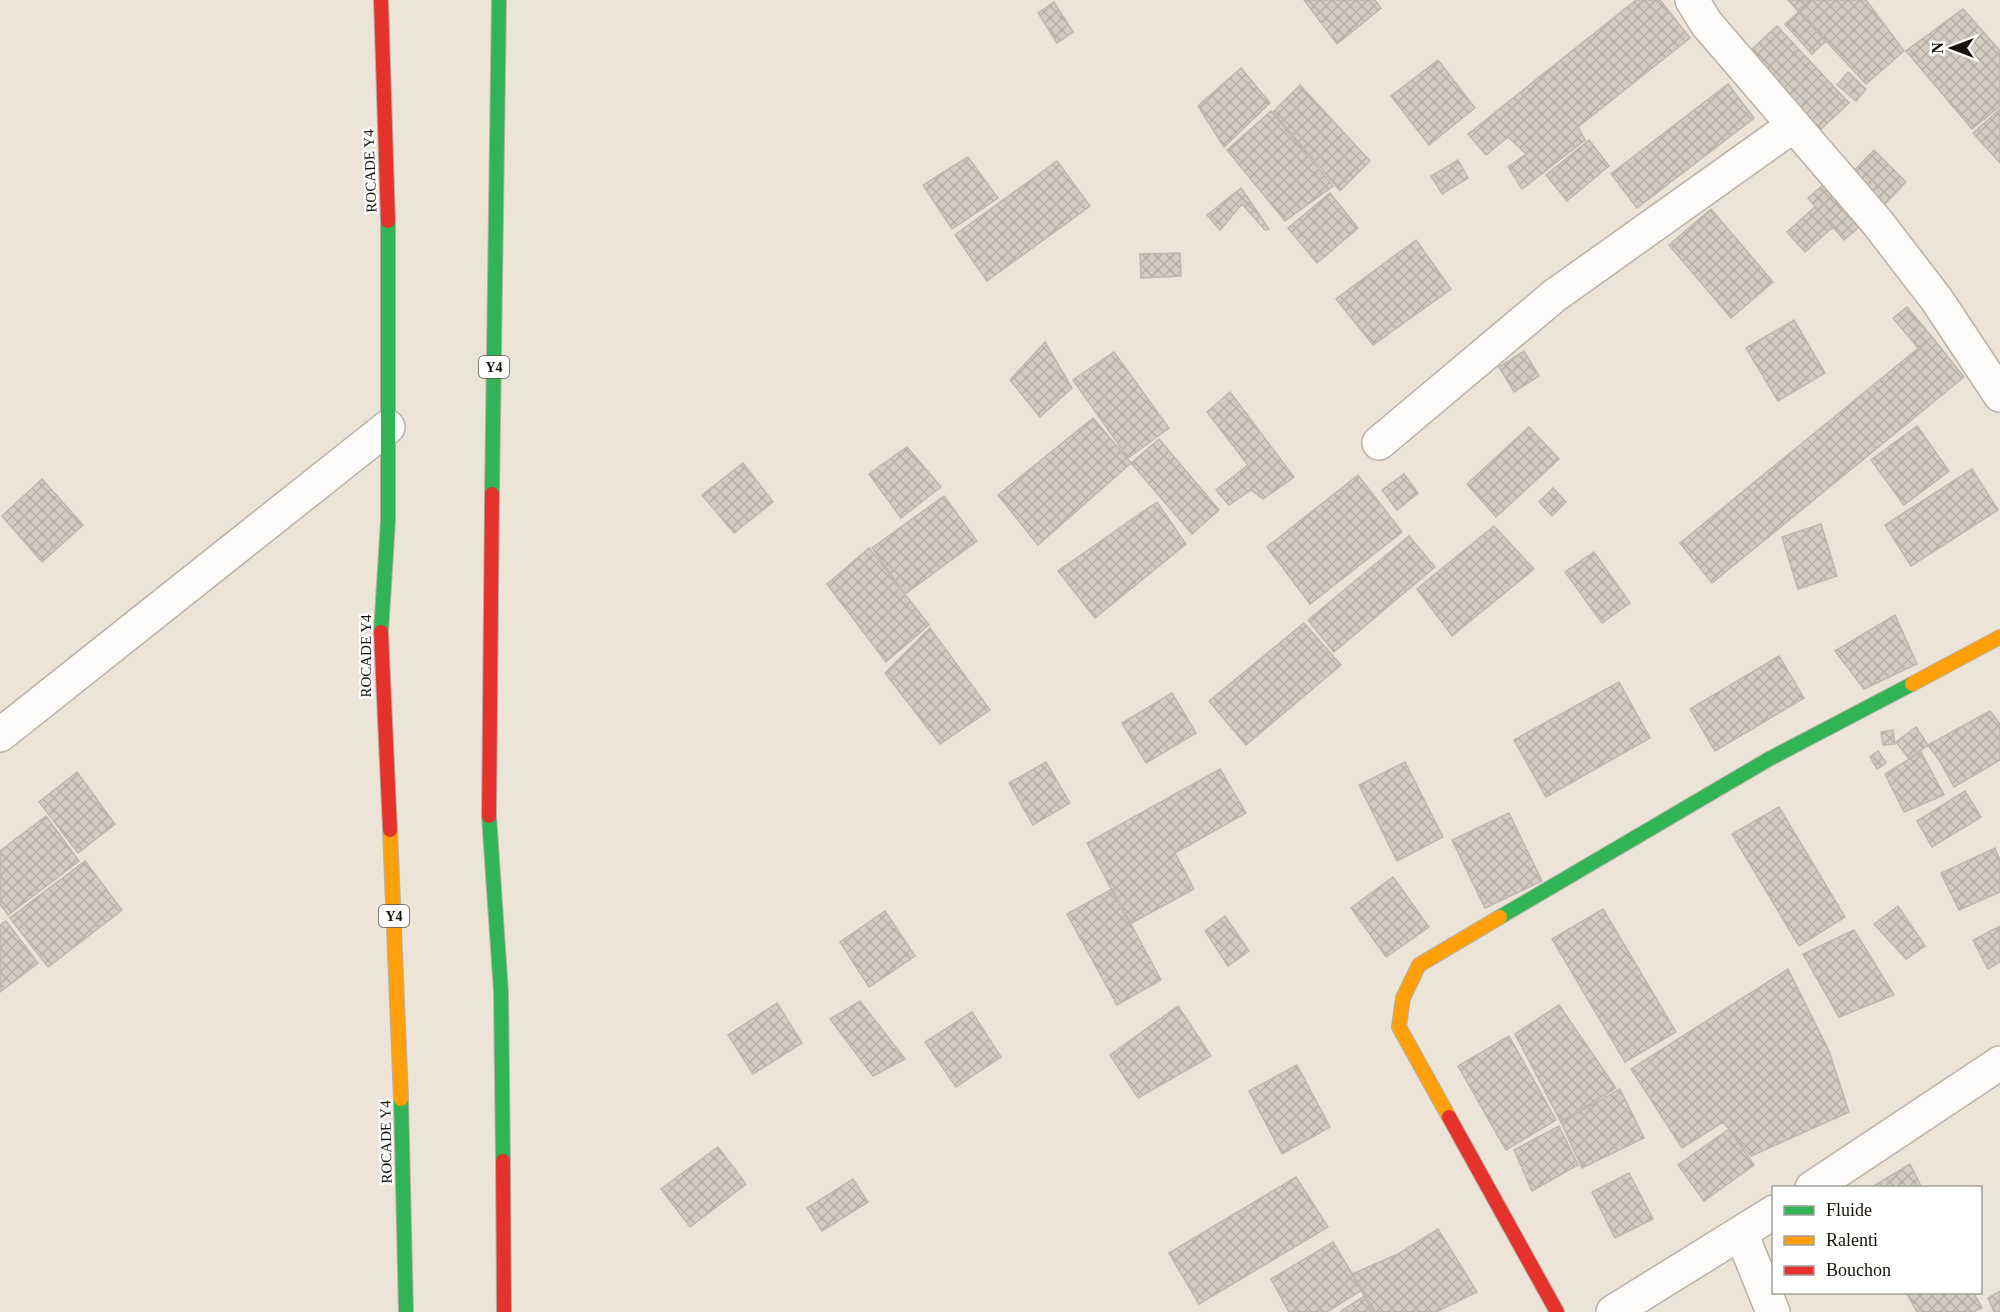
<svg xmlns="http://www.w3.org/2000/svg" width="2000" height="1312" viewBox="0 0 2000 1312" font-family="'Times New Roman',serif">
	<defs>
		<pattern id="building-cross-hatch" width="8" height="8" patternUnits="userSpaceOnUse" patternTransform="scale(1.5)"><rect width="8" height="8" fill="#d3ccc2"/><path d="M0 0l8 8M0 8l8-8" fill="none" stroke="#b4aea5"/></pattern>
	</defs>
	<rect width="100%" height="100%" fill="#ece4d6"/>
	<path fill="url(#building-cross-hatch)" stroke="#bdb7ac" stroke-width="1.5" d="M1304 0H1375L1381 8 1337 44Z
		M1636 0H1660L1690 38 1578 127 1585 140 1522 189 1508 167 1526 154 1508 137 1486 155 1468 134Z
		M1788 0H1809L1798 11Z
		M1810 0H1866L1904 51 1866 84 1798 11Z
		M1054 2 1073 32 1057 43 1038 13Z
		M1963 9 2000 51V106L1972 129 1906 51Z
		M1800 11 1827 40 1812 54 1785 24Z
		M1777 26 1849 103 1820 130 1749 52Z
		M1438 60 1475 108 1429 145 1391 96Z
		M1241 68 1270 103 1224 147 1198 106Z
		M1848 72 1866 89 1856 101 1837 85Z
		M1728 84 1754 118 1637 208 1611 174Z
		M1300 85 1370 161 1340 191 1273 112Z
		M2000 109V163L1973 133Z
		M1271 111 1333 186 1285 221 1227 150Z
		M1589 140 1609 166 1567 201 1546 175Z
		M1874 150 1906 182 1882 207 1850 175Z
		M968 157 998 198 952 229 923 185Z
		M1458 160 1468 178 1442 194 1431 176Z
		M1057 161 1090 206 987 281 955 235Z
		M1829 180 1865 222 1844 240 1808 198Z
		M1241 188 1269 229 1265 230 1242 204 1220 230 1207 215Z
		M1330 193 1358 228 1317 263 1288 228Z
		M1815 207 1833 227 1805 252 1787 232Z
		M1711 209 1773 282 1731 318 1669 245Z
		M1416 240 1451 289 1373 345 1336 299Z
		M1180 253 1181 276 1141 278 1140 254Z
		M1907 307 1932 337 1918 348 1893 318Z
		M1794 320 1825 373 1778 401 1746 348Z
		M1932 337 1964 377 1712 583 1680 543Z
		M1045 342 1072 388 1040 417 1010 380Z
		M1524 351 1539 376 1514 392 1499 367Z
		M1114 352 1169 428 1128 458 1073 380Z
		M1230 392 1294 477 1263 499 1251 490 1229 505 1216 490 1248 465 1207 412Z
		M1093 418 1131 463 1038 545 998 495Z
		M1917 426 1949 471 1904 505 1871 460Z
		M1529 427 1559 459 1496 517 1467 484Z
		M1159 439 1219 510 1192 534 1131 463Z
		M907 447 941 487 901 518 869 474Z
		M743 463 773 502 734 533 702 495Z
		M1972 469 1998 510 1911 566 1885 525Z
		M1404 474 1418 493 1397 510 1382 490Z
		M1358 475 1402 532 1310 604 1267 547Z
		M42 479 83 525 42 562 2 516Z
		M1553 488 1566 502 1552 516 1539 502Z
		M944 496 977 541 905 594 872 548Z
		M1157 502 1186 544 1095 618 1058 571Z
		M1821 524 1837 576 1798 589 1782 537Z
		M1494 526 1534 569 1452 636 1417 589Z
		M1409 536 1435 567 1334 652 1308 620Z
		M869 548 929 625 886 662 827 584Z
		M1594 552 1630 603 1602 623 1565 572Z
		M1895 615 1917 664 1864 689 1835 651Z
		M1304 623 1341 665 1246 745 1209 701Z
		M930 628 990 710 940 744 885 673Z
		M1779 656 1804 698 1715 751 1690 709Z
		M1619 682 1650 738 1546 797 1514 740Z
		M1172 693 1196 733 1146 763 1122 723Z
		M1990 711 2000 724V760L1954 787 1941 763 1928 745Z
		M1916 727 1928 745 1909 759 1896 742Z
		M1893 730 1895 744 1883 745 1881 732Z
		M1878 751 1886 763 1877 769 1870 757Z
		M1921 752 1944 795 1904 812 1885 774Z
		M1046 762 1070 803 1033 825 1009 783Z
		M1405 762 1443 837 1397 861 1359 785Z
		M1220 769 1246 813 1175 853 1194 889 1130 924 1087 843Z
		M77 772 115 824 78 853 39 802Z
		M1965 791 1981 817 1932 847 1917 821Z
		M1779 807 1845 917 1799 946 1732 834Z
		M1509 813 1542 881 1485 908 1452 840Z
		M46 816 79 861 8 915 0 904V851Z
		M1995 848 2000 860V892L1959 910 1941 873Z
		M85 861 122 910 48 967 10 918Z
		M1393 877 1429 927 1386 957 1351 908Z
		M1112 889 1161 980 1117 1005 1067 914Z
		M1898 906 1925 946 1906 959 1874 924Z
		M1603 909 1676 1032 1625 1062 1552 939Z
		M885 911 915 956 869 987 840 942Z
		M1225 916 1249 951 1228 966 1205 931Z
		M6 921 38 963 0 992V925Z
		M2000 926V962L1988 969 1973 940Z
		M1854 930 1894 995 1839 1017 1803 954Z
		M1788 969 1829 1051 1849 1112 1751 1156 1723 1122 1682 1148 1631 1069Z
		M860 1001 905 1059 873 1076 830 1019Z
		M777 1003 802 1043 753 1074 728 1035Z
		M1559 1005 1616 1088 1561 1122 1515 1034Z
		M1178 1006 1211 1056 1138 1098 1110 1055Z
		M972 1012 1001 1057 956 1087 925 1042Z
		M1509 1036 1556 1120 1506 1150 1458 1066Z
		M1297 1065 1330 1127 1282 1154 1249 1091Z
		M1620 1089 1644 1138 1582 1168 1561 1122Z
		M1559 1126 1578 1165 1532 1191 1514 1150Z
		M1729 1129 1754 1165 1704 1201 1678 1165Z
		M718 1147 746 1184 690 1227 661 1189Z
		M1910 1164 1922 1188H1870Z
		M1629 1173 1653 1219 1615 1238 1592 1192Z
		M1296 1177 1328 1227 1199 1304 1169 1253Z
		M853 1179 868 1202 822 1231 807 1208Z
		M1438 1229 1477 1292 1436 1312H1373L1352 1274 1398 1254Z
		M1333 1242 1362 1290 1327 1312H1289L1271 1279Z
		M2000 1291V1312H1994L1988 1298Z
		M1906 1292H1973L1982 1308 1973 1312H1917Z
		M1366 1295 1375 1312H1341V1311Z"/>
	<g fill="none" stroke-linecap="round" stroke-linejoin="round">
		<defs>
			<path id="street" d="M1692 0 1706 23 1877 222 1937 300 2000 395
				M1379 443 1554 296 1794 125
				M0 735 388 427
				M1812 1188 2000 1063
				M1741 1233 1773 1312
				M1613 1312 1774 1212"/>
			<path id="fast" d="M492 494 499 0
				M381 632 388 521V221
				M489 816 501 992 503 1161
				M1500 917 1769 759 1912 684
				M401 1099 406 1312"/>
			<path id="slow" d="M1912 684 2000 637
				M390 830 401 1099
				M1449 1117 1399 1027 1403 998 1419 965 1500 917"/>
			<path id="jam" d="M381 0 388 221
				M381 632 390 830
				M489 816 492 494
				M1449 1117 1557 1312
				M503 1161 504 1312"/>
		</defs>
		<use href="#street" stroke="#b7b1a6" stroke-width="36"/>
		<use href="#fast" stroke="#b7b1a6" stroke-width="16"/>
		<use href="#slow" stroke="#b7b1a6" stroke-width="16"/>
		<use href="#jam" stroke="#b7b1a6" stroke-width="16"/>
		<use href="#street" stroke="#fcfbf9" stroke-width="33"/>
		<use href="#fast" stroke="#30b455" stroke-width="14"/>
		<use href="#slow" stroke="#ff9f0a" stroke-width="14"/>
		<use href="#jam" stroke="#e5322d" stroke-width="14"/>
	</g>
	<g text-anchor="middle" dominant-baseline="central" stroke-width="4.5" stroke-linejoin="round" paint-order="stroke">
		<g fill="#fff" stroke="#5b5852" stroke-width="1.5">
			<rect x="479" y="356" width="30" height="22" rx="4.5"/>
			<rect x="379" y="905" width="30" height="22" rx="4.5"/>
		</g>
		<g font-size="14" font-weight="bold" fill="#151108">
			<text x="494" y="367">Y4</text>
			<text x="394" y="916">Y4</text>
		</g>
		<g font-size="15" fill="#151108" stroke="#fff">
			<text transform="translate(370 171) rotate(-92)">ROCADE Y4</text>
			<text transform="translate(366 656) rotate(-90)">ROCADE Y4</text>
			<text transform="translate(386 1142) rotate(-91)">ROCADE Y4</text>
		</g>
	</g>
	<rect x="1772" y="1186" width="210" height="108" fill="#ffffff" stroke="#a1a09c" stroke-width="1.5"/>
	<rect x="1784" y="1206" width="30" height="9" fill="#30b455" stroke="#a1a09c" stroke-width="1.5"/>
	<text x="1826" y="1216" font-size="18" fill="#151108">Fluide</text>
	<rect x="1784" y="1236" width="30" height="9" fill="#ff9f0a" stroke="#a1a09c" stroke-width="1.5"/>
	<text x="1826" y="1246" font-size="18" fill="#151108">Ralenti</text>
	<rect x="1784" y="1266" width="30" height="9" fill="#e5322d" stroke="#a1a09c" stroke-width="1.5"/>
	<text x="1826" y="1276" font-size="18" fill="#151108">Bouchon</text>
	<g transform="translate(1952 48) rotate(270)" stroke="#ffffff" stroke-width="4.5" paint-order="stroke">
	<path d="M0-4.5L10 22L0 15L-10 22Z" fill="#151108"/>
	<text y="-9" font-size="16" font-weight="bold" text-anchor="middle" fill="#151108">N</text>
	</g>
</svg>
